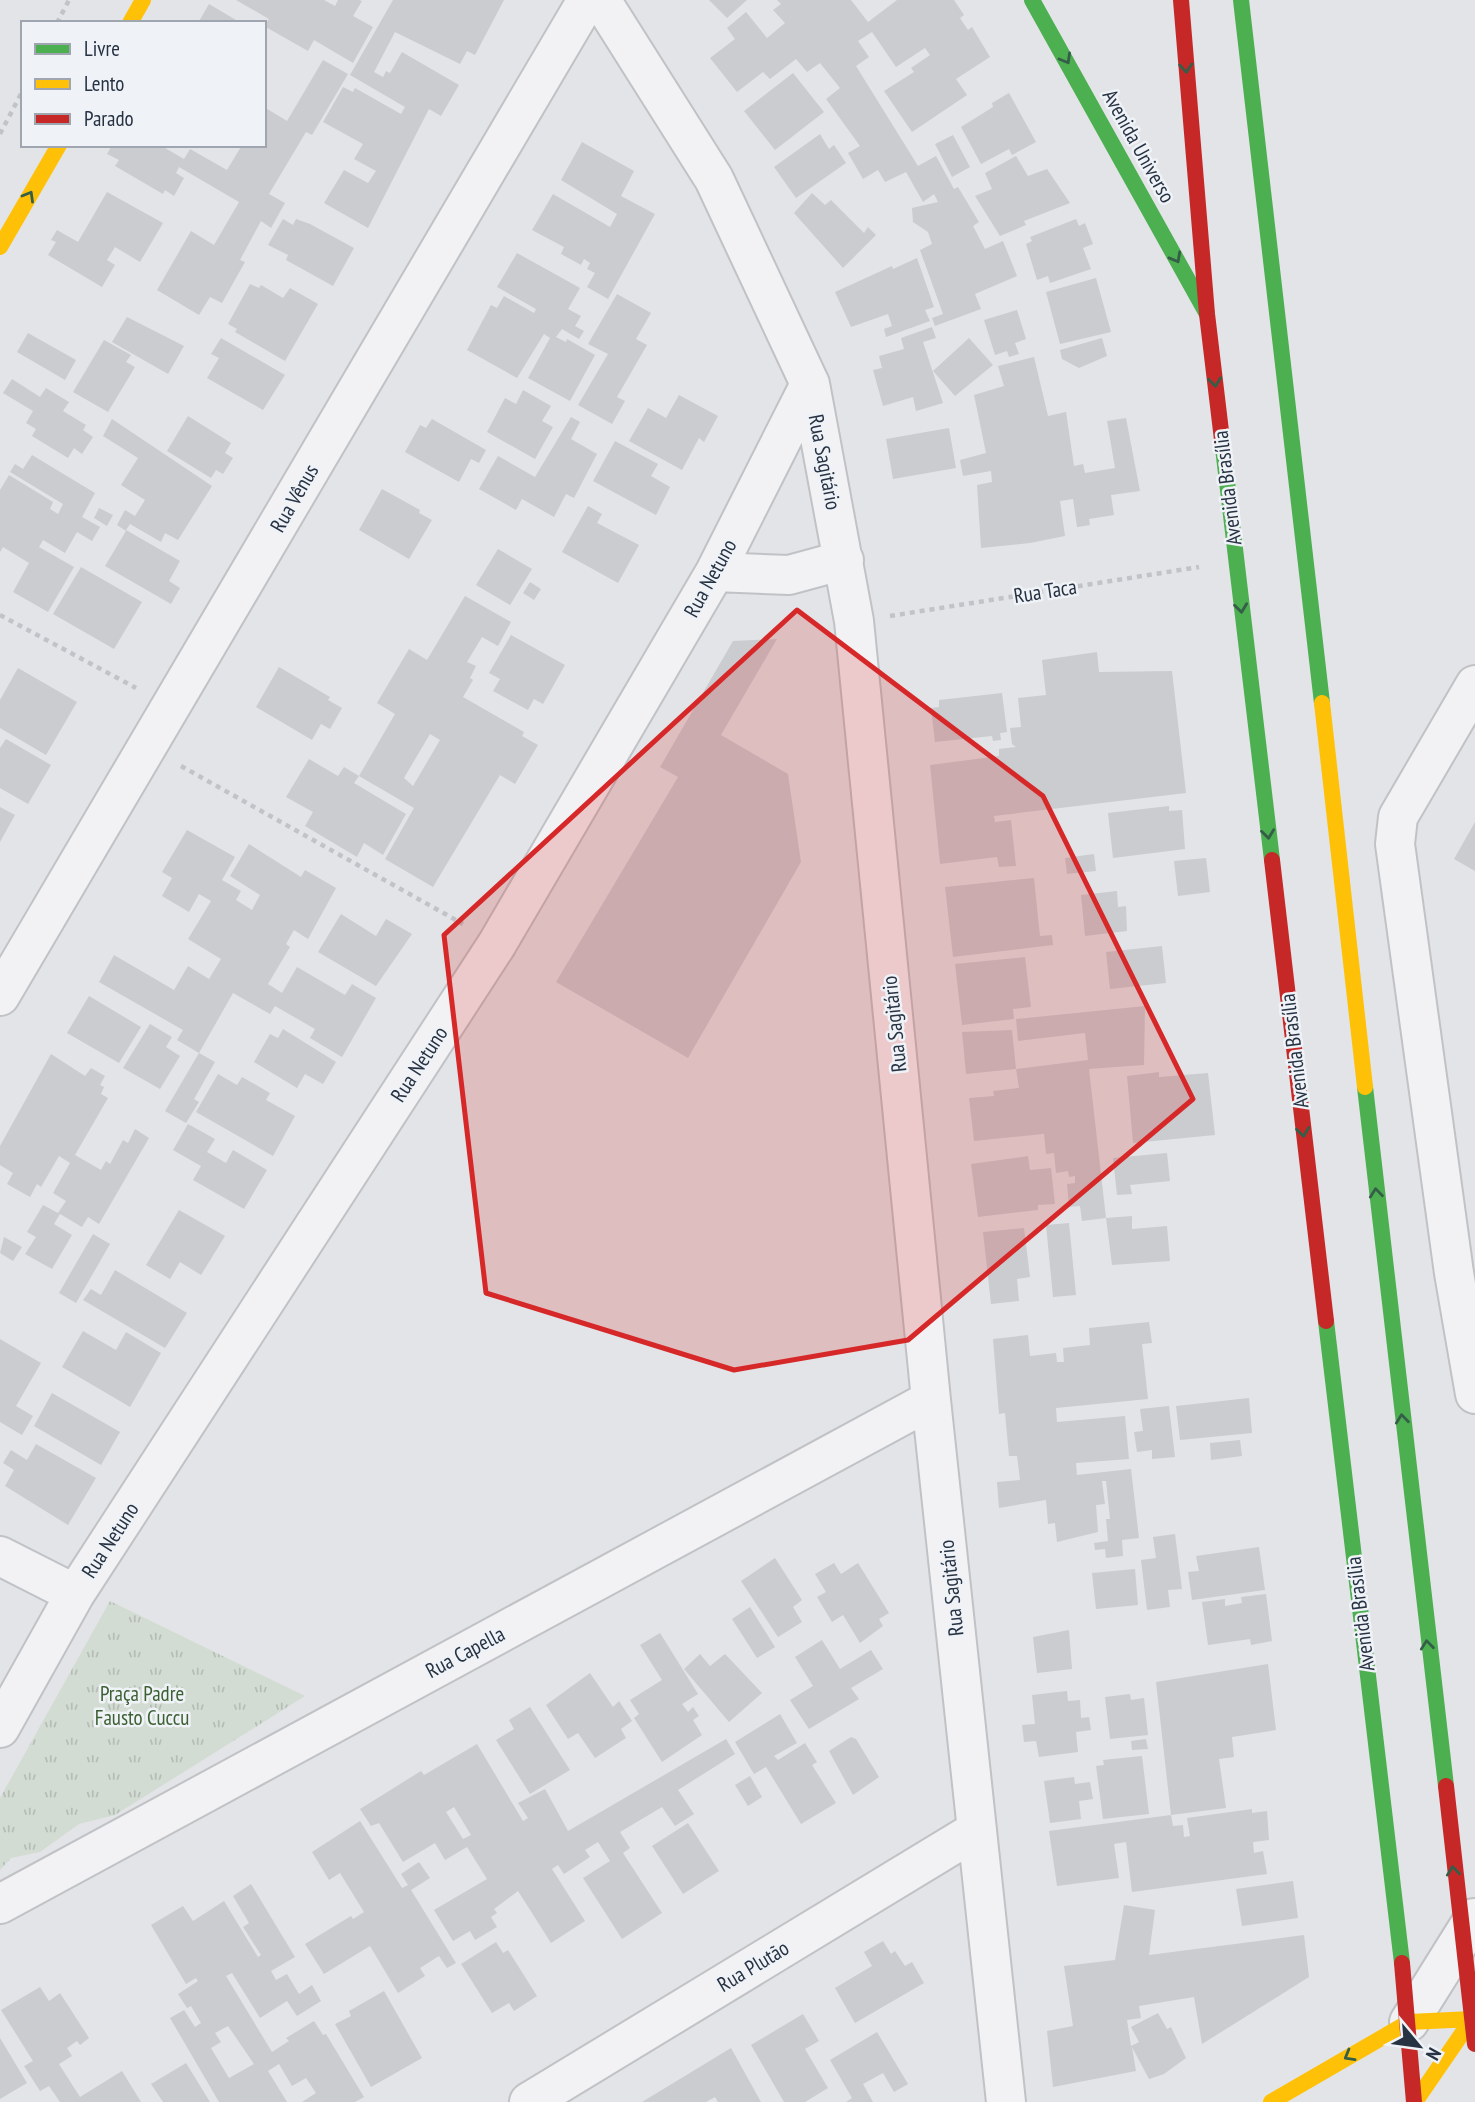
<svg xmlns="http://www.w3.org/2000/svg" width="1475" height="2102" viewBox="0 0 1475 2102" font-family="'PT Sans Narrow',sans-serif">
	<defs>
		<pattern id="grass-tufts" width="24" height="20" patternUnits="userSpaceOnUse" patternTransform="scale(1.75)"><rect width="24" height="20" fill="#d3dcd2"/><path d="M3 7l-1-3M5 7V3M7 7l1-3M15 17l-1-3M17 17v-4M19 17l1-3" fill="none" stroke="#b5bdb6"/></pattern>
	</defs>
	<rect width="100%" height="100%" fill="#e2e4e7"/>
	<path fill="url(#grass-tufts)" d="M110 1601 305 1696 115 1815 79 1824 40 1852 11 1858 0 1870V1798Z"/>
	<path fill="#caccd0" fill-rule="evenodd" d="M236 0H324L335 6 338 0H359L362 1 353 16 373 27 353 63 314 40 308 51 264 26 269 19Z
		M393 0H504L475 55 467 51 460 64 395 32 374 72 383 77 386 71 390 73 402 52 459 85 441 116 429 109 368 228 324 203 344 170 368 183 376 171 354 159 363 144 323 122 343 87 353 92 355 88 401 114 405 107 350 75Z
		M709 0H747L727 18Z
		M777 0H851L868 22 897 0H954L964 15 960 18 968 30 972 27 990 57 956 79 967 95 912 132 884 91 914 72 911 68 930 55 925 48 896 67 872 32 858 41 869 57 856 66 918 166 936 156 954 189 958 187 979 222 973 226 985 249 1003 241 1017 276 975 294 981 309 935 326 932 318 943 314 920 250 932 244 928 232 913 222 912 208 938 202 934 194 923 202 906 172 885 182 878 170 863 179 848 153 860 146 826 99 840 88 820 63 807 72 796 59 770 79 763 72 737 92 710 58 735 39 727 28 746 12 767 38 785 23 773 10 781 4Z
		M209 4 241 23H198Z
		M323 60 348 74 312 135 306 132 269 194 285 203 271 228 261 221 240 260 245 262 222 303 210 297 199 315 157 290 191 231 214 245 239 202 179 167 176 173 184 178 174 196 165 190 163 194 115 166 119 160 107 154 112 145H160L184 159 190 149 227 170 242 145H264V107L287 121Z
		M793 73 824 112 775 150 744 111Z
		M1009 93 1036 142 1012 155 1009 149 981 164 961 127 993 107 992 103Z
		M820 134 829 149 834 145 846 163 796 198 774 167Z
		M953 135 970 167 952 177 935 144Z
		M582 142 634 171 621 196 655 214 608 299 587 287 595 273 587 269 590 263 584 259 581 265 561 254 564 247 532 230 553 194 610 227 617 214 561 180Z
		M1016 156 1028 176 1047 169 1070 203 1024 221 1026 225 1000 236 975 196 992 189 985 173Z
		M107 192 163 223 140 262 115 247 107 260 115 265 102 287 48 255 56 242 51 240 57 230 78 242Z
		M812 193 825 205 831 200 864 233 868 227 876 235 843 268 794 213Z
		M283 219 293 225 296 219 310 224 354 248 333 286 286 260 288 255 268 245Z
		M1076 219 1079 226 1085 223 1093 244 1083 248 1091 269 1050 283 1048 276 1037 280 1026 244 1032 241 1030 237Z
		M517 253 580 288 568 309 581 316 575 326 584 331 579 339 562 329 556 337 566 342 567 339 595 355 570 401 528 378 550 338 544 334 517 378 467 350 491 305 497 308 504 296 534 313 536 309 497 287Z
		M917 258 934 307 925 310 930 321 886 337 884 329 892 326 888 314 851 327 835 292 892 266 893 269Z
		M1096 278 1111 332 1060 344 1046 292Z
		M250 284 259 288 261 285 283 298 290 288 318 304 285 361 235 332 237 329 228 324Z
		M617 294 651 313 636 339 647 345 617 397 625 401 612 424 578 405 608 354 588 344Z
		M1017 310 1026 339 1015 343 1019 354 1009 357 1007 351 995 355 984 320Z
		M127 317 184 346 168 374 112 342Z
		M932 327 936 338 923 342 943 403 916 411 913 397 883 406 873 370 882 368 879 356 904 349 901 338Z
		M28 333 76 360 65 380 17 352Z
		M221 338 285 375 263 410 207 378 219 358 211 354Z
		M969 338 993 365 955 396 933 371Z
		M1102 338 1107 356 1079 368 1062 359 1060 350Z
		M104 340 131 355 126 362 135 367 108 412 73 392Z
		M1034 357 1048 416 1066 412 1074 466 1083 464 1085 473 1115 468 1107 421 1126 418 1140 491 1111 495 1114 515 1089 519 1090 525 1077 527 1073 499 1060 501 1065 536 1030 543 981 548 977 485 992 482 991 471 963 476 960 460 986 453 974 395 1004 386 998 366Z
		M12 379 40 397 46 388 69 402 63 411 86 425 83 430 93 437 82 454 74 448 68 458 32 436 36 429 26 423 33 411 3 393Z
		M523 390 551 406 542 421 553 427 535 459 487 432 505 398 516 404Z
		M679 395 718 416 704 442 699 438 682 470 629 441 648 408 666 418Z
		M188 416 231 443 225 453 233 458 223 474 216 470 211 478 167 451Z
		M571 417 580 422 571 439 597 454 574 498 566 494 554 517 522 499 516 510 479 489 498 456 535 477Z
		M112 419 212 486 178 540 165 533 161 542 130 524 126 530 180 561 169 581 180 588 171 604 105 566 126 531 117 525 125 510 135 516 145 500 121 485 138 458 103 436Z
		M432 419 486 450 479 463 471 459 459 482 405 452 420 425 426 428Z
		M949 428 956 468 893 479 886 439Z
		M615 441 658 464 651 476 670 487 656 515 593 481Z
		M32 455 95 493 82 517 100 527 92 541 77 532 65 553 43 540 39 547 74 567 48 612 13 592 29 563 3 547 0 552V490L9 475 53 502 50 509 58 514 63 504 10 472 15 464 23 469Z
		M382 489 420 510 419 513 432 520 409 559 359 530Z
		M588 506 602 514 597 523 639 545 618 583 562 552Z
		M99 508 113 515 107 526 94 518Z
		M498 549 532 569 510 605 476 585Z
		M81 567 142 602 114 649 53 614Z
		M530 582 541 589 534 600 523 593Z
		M465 596 511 622 498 646 482 637 467 662 476 666 470 678 473 680 463 697 524 732 522 736 538 745 515 784 500 775 433 887 385 859 414 808 359 776 395 714 377 703 409 649 427 660ZM430 734 440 740 413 786 404 778Z
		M511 635 565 665 543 704 534 699 528 710 493 691 500 679 489 673Z
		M777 639 721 735 788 774 801 862 688 1058 556 982 678 777 660 767 733 641Z
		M1097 652 1099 672 1172 671 1186 793 994 816 995 822 1011 820 1016 866 999 867 997 857 940 864 930 765 999 756V749L1016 747 1012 744 1010 728 1021 727 1018 698 1046 695 1042 660Z
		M279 667 330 697 328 700 342 708 330 729 321 724 312 740 256 707Z
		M18 668 77 702 46 755 0 728V700Z
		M1002 693 1007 732 1000 733 1001 740 993 741 992 736 935 742 931 708 939 707V700Z
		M6 739 51 765 28 804 0 788V748Z
		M309 759 338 776 344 767 359 776 354 783 406 814 383 855 364 843 357 857 305 826 313 812 286 797Z
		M1169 806V811L1182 810 1185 849 1113 858 1108 813Z
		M0 807 15 815 0 842Z
		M1475 822V871L1454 859Z
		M187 830 235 857 222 880 241 891 236 900 252 910 260 895 230 876 249 844 301 877 305 870 336 888 308 939 294 930 286 944 290 947 268 984 282 993 297 967 345 995 352 984 376 998 342 1057 310 1038 315 1029 275 1006 270 1014 233 993 199 1053 177 1040 183 1030 99 982 114 955 174 990 188 966 209 979 221 959 188 939 211 901 199 894 189 912 162 896 172 878 162 872Z
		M1094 854 1096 871 1067 874 1065 858Z
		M1206 858 1210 892 1178 896 1174 861Z
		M1034 878 1040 936 1052 935 1053 945 953 957 945 887Z
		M1117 891 1118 907 1126 906 1127 931 1085 936 1081 895Z
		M341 914 376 936 386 919 412 934 376 986 318 952Z
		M1162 946 1166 983 1110 989 1106 952Z
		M1025 957 1031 1007 1013 1009 1014 1019 962 1025 955 964Z
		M89 996 141 1027 119 1063 67 1033Z
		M1145 1006 1144 1065 1089 1069 1106 1218 1082 1221 1080 1206 1069 1207 1067 1184 1075 1183V1176L1069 1177 1068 1171 1056 1173 1054 1153 1046 1154 1044 1134 974 1141 969 1098 994 1096 993 1091 1019 1088 1016 1069 966 1074 962 1032 1012 1030 1016 1069 1088 1060 1085 1033 1018 1041 1016 1019Z
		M150 1024 172 1037 166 1047 180 1056 160 1089 123 1068Z
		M283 1029 336 1062 323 1084 305 1074 297 1088 254 1062 270 1034 278 1038Z
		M199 1053 215 1062 194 1099 199 1102 186 1123 165 1111Z
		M51 1054 85 1076 91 1068 105 1076 100 1085 104 1087 101 1094 108 1098 75 1155 101 1170 106 1161 110 1164 123 1140 128 1143 135 1129 149 1138 99 1224 88 1217 82 1227 60 1214 54 1224 72 1235 52 1269 25 1254 36 1237 27 1232 43 1205 58 1213 66 1201 53 1193 70 1163 59 1156 41 1187 37 1184 30 1197 7 1184 13 1173 0 1165V1146Z
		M1159 1072V1077L1208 1073 1215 1135 1133 1143 1127 1076Z
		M218 1074 237 1085 242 1077 270 1093 266 1100 295 1116 273 1156 196 1112Z
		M188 1124 215 1139 207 1152 226 1163 233 1150 267 1170 244 1209 193 1180 201 1166 173 1150Z
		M1167 1153 1170 1181 1130 1185 1132 1194 1117 1195 1113 1158Z
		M1028 1156 1030 1170 1051 1168 1055 1204 1038 1205V1210L978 1217 971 1164Z
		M179 1210 225 1236 201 1275 180 1262 170 1279 146 1265Z
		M1132 1216V1229L1167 1226 1170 1261 1112 1265 1106 1218Z
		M1069 1223 1076 1295 1053 1297 1046 1225Z
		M1024 1228 1030 1277 1017 1279 1019 1301 991 1304 983 1232Z
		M93 1234 110 1244 76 1303 59 1293Z
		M4 1237 22 1247 13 1261 0 1253Z
		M115 1270 187 1313 165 1348 83 1300 91 1289 101 1295Z
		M1149 1322 1152 1343 1142 1344 1148 1399 1056 1408 1057 1422 1125 1416 1129 1459 1076 1463 1077 1475 1131 1469 1139 1538 1122 1540 1123 1556 1106 1558 1105 1549 1095 1550 1094 1543 1108 1541 1106 1519H1110L1106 1481H1102L1105 1504 1096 1505 1098 1532 1057 1542 1055 1523 1048 1524 1046 1500 999 1508 997 1482 1020 1480 1017 1456H1009L1005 1413 999 1414 993 1339 1028 1335 1030 1356 1056 1353 1057 1362H1064L1063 1348 1090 1345 1089 1328Z
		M83 1331 116 1350 126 1332 161 1353 130 1407 62 1367Z
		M0 1339 41 1363 16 1406 33 1416 22 1435 0 1422Z
		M52 1393 120 1432 101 1465 34 1426Z
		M1249 1398 1252 1433 1180 1440 1176 1406Z
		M1169 1406 1175 1457 1152 1459V1450L1137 1452 1134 1432 1143 1431 1140 1409Z
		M1240 1440 1242 1456 1211 1460 1210 1443Z
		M36 1444 96 1478 68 1525 5 1486 14 1470 3 1463 11 1450 27 1460Z
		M1175 1534 1182 1589 1168 1590 1170 1607 1147 1610 1141 1560 1156 1558 1153 1537Z
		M1259 1547 1265 1590 1192 1600 1188 1572 1199 1571 1196 1556Z
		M775 1558 802 1600 793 1607 802 1622 778 1637 741 1581Z
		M834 1563 841 1574 858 1563 889 1613 879 1619 883 1626 860 1643 843 1615 832 1622 817 1597 826 1592 815 1574Z
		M1135 1569 1138 1605 1096 1609 1092 1573Z
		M1266 1594 1272 1641 1251 1645 1250 1639 1208 1645 1202 1602 1225 1599V1606L1242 1603 1241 1597Z
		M750 1607 775 1647 757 1658 732 1619Z
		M1069 1630 1072 1669 1037 1673 1033 1637Z
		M660 1633 698 1694 682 1704 688 1712 693 1707 699 1716 693 1720 702 1735 662 1762 634 1718 639 1714 630 1700 662 1680 640 1645Z
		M822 1640 840 1669 871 1650 883 1669 851 1688 859 1699 809 1729 790 1700 813 1686 795 1657Z
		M700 1654 710 1666 725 1654 762 1693 729 1722 684 1669Z
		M1268 1664 1276 1730 1232 1737 1234 1757 1219 1759 1226 1808 1171 1815 1156 1682Z
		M590 1673 613 1707 619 1701 632 1721 621 1729 626 1738 595 1758 578 1733 568 1739 546 1705Z
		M1067 1691 1068 1701 1080 1700 1081 1718 1089 1717 1091 1730 1076 1732 1078 1752 1039 1757 1036 1741 1024 1742 1022 1725 1035 1724 1032 1695Z
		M1130 1694 1131 1700 1144 1698 1148 1735 1110 1739 1105 1697Z
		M530 1707 570 1770 530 1794 496 1740 514 1729 509 1720Z
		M780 1714 797 1743 774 1756 778 1760 805 1743 817 1762 812 1765 836 1803 801 1824 766 1767 754 1774 735 1742Z
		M851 1737 856 1739 879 1777 853 1795 829 1751Z
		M726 1739 735 1754 678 1790 694 1814 675 1826 662 1807 620 1832 630 1848 623 1853 662 1913 622 1939 583 1878 610 1861 598 1842 585 1850 590 1857 564 1874 558 1865 552 1869 585 1921 551 1943 518 1891 494 1909 497 1913 491 1917 497 1927 475 1940 470 1931 453 1941 434 1910 487 1879 467 1847 445 1860 435 1843 403 1862 379 1823 371 1826 360 1809 421 1771 424 1775 477 1744 523 1821 528 1818 518 1803 545 1789 568 1831ZM454 1807 471 1835 463 1839 446 1812Z
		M1146 1739 1148 1749 1132 1750 1131 1741Z
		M1142 1756 1149 1814 1103 1819 1096 1766 1104 1765 1103 1760Z
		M750 1776 762 1797 748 1806 735 1785Z
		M1074 1777 1075 1784 1090 1782 1093 1799 1079 1801 1081 1819 1050 1823 1044 1781Z
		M1252 1809V1813L1267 1811 1269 1840 1253 1842 1254 1853 1263 1851 1267 1874 1132 1892 1126 1842 1114 1844 1119 1878 1057 1886 1049 1831 1171 1815 1173 1826 1183 1825 1184 1837 1190 1836 1187 1818Z
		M360 1821 402 1888 408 1885 401 1874 419 1862 430 1878 411 1890 456 1963 447 1968 439 1956 420 1968 425 1976 398 1993 370 1946 324 1974 305 1944 351 1916 353 1919 364 1912 340 1873 329 1880 312 1852Z
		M688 1823 719 1871 683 1894 652 1846Z
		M1293 1881 1298 1918 1242 1926 1236 1889Z
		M251 1884 295 1957 271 1971 276 1980 287 1974 299 1994 312 1985 321 2001 297 2016 287 2001 260 2018 232 1973 226 1976 272 2052 289 2041 286 2038 314 2021 323 2035 326 2034 364 2097 355 2102H302L316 2093 306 2078 292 2086 279 2064 268 2071 287 2102H219L170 2018 184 2010 195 2027 201 2023 191 2006 187 2008 178 1994 198 1981 196 1978 186 1984 151 1925 183 1906 193 1921 224 1901 258 1957 261 1955 243 1927 249 1923 233 1896ZM228 2026 254 2064 229 2078 211 2048 221 2042 215 2033Z
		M1124 1905 1155 1910 1149 1955 1304 1935 1309 1977 1202 2044 1194 1997 1139 2006 1141 2018 1127 2020 1131 2046 1139 2042 1131 2027 1158 2013 1167 2029 1171 2027 1186 2058 1164 2074 1149 2079 1132 2047 1136 2071 1053 2087 1047 2031 1073 2026 1064 1966 1115 1960Z
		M883 1941 891 1954 895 1951 905 1966 912 1962 924 1983 855 2023 835 1988 872 1966 864 1952Z
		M496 1942 503 1953 508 1950 537 1996 514 2011 509 2003 492 2013 461 1964Z
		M40 1987 49 2001 60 1993 89 2038 80 2045 77 2041 67 2048 72 2056 59 2064 80 2097 122 2071 141 2102H60L49 2086 40 2091 24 2066 33 2061 1 2010Z
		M384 1991 422 2058 371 2087 335 2024 351 2016 349 2011Z
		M803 2014 819 2041 805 2049 828 2088 805 2102H784L751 2045Z
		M877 2032 908 2084 894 2092 883 2073 863 2084 873 2102H846L852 2098 830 2060Z
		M0 2038 27 2083 0 2099Z
		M731 2048 761 2102H718L715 2097 706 2102H642Z
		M186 2063 210 2102H163L151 2084Z"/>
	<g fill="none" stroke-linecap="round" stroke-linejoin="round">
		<defs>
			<path id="street" d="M601 0 714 179 810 384 854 621 931 1400 1006 2102
				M715 572 789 575 844 560
				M1475 685 1398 817 1395 844 1454 1273 1475 1394
				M0 996 587 0
				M0 1556 75 1594
				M0 1728 75 1594 497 944 715 572 810 384
				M0 1904 931 1400
				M1409 2022 1474 1918
				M529 2102 977 1830"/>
		</defs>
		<use href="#street" stroke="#c0c2c5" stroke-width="42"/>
		<path stroke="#c1c3c8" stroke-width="4.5" stroke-dasharray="5 5" stroke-linecap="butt" d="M57 23 69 0
			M0 134 23 90
			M0 615 136 688
			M890 616 1199 567
			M181 766 463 924"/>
		<use href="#street" stroke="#f2f2f4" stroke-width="38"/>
		<path stroke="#4caf50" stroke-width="16" d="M1032 0 1207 314
			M1241 0 1322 703
			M1223 448 1272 860
			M1365 1087 1446 1786
			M1326 1321 1402 1963"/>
		<path stroke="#ffc107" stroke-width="16" d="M130 23 143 0
			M0 247 59 145
			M1322 703 1365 1087
			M1271 2102 1409 2022 1472 2019
			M1415 2102 1472 2019"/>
		<path stroke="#c62828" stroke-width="16" d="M1181 0 1207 314 1223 448
			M1272 860 1326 1321
			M1446 1786 1475 2044
			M1402 1963 1414 2102"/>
	</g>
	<defs><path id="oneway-chevron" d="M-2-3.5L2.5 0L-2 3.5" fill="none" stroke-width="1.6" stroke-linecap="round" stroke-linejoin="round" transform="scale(1.75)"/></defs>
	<g stroke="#345e48">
		<use href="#oneway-chevron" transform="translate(1066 59) rotate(60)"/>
		<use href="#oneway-chevron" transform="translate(1186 68) rotate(85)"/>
		<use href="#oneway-chevron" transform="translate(29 196) rotate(-60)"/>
		<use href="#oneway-chevron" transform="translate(1176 258) rotate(61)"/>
		<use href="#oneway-chevron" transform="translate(1215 382) rotate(83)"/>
		<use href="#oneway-chevron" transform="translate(1241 608) rotate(83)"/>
		<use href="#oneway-chevron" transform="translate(1268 834) rotate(83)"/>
		<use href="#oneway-chevron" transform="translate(1303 1132) rotate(83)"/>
		<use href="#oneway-chevron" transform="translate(1376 1193) rotate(-96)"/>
		<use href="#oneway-chevron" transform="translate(1402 1419) rotate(-96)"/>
		<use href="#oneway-chevron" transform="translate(1427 1645) rotate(-96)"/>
		<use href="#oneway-chevron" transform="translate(1453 1871) rotate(-96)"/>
		<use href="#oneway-chevron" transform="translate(1349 2056) rotate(150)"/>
	</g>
	<path fill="#d62828" fill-opacity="0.2" stroke="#d62828" stroke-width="5" stroke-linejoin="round" d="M797 610 1043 796 1193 1099 908 1340 734 1370 486 1293 444 935Z"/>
	<g text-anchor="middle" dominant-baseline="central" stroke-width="5" stroke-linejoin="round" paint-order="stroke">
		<g font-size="21" fill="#273243" stroke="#eff3f7">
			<text transform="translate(1139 146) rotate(61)">Avenida Universo</text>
			<text transform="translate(825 462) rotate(79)">Rua Sagitário</text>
			<text transform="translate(1227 488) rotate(-97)">Avenida Brasília</text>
			<text transform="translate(294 498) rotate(-60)">Rua Vênus</text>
			<text transform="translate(710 578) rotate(-61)">Rua Netuno</text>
			<text transform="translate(1045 591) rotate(-9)">Rua Taca</text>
			<text transform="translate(894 1024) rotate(-96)">Rua Sagitário</text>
			<text transform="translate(1294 1051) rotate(-97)">Avenida Brasília</text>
			<text transform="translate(419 1064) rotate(-57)">Rua Netuno</text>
			<text transform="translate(110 1540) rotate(-57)">Rua Netuno</text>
			<text transform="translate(951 1588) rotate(-96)">Rua Sagitário</text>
			<text transform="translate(1360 1614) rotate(-97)">Avenida Brasília</text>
			<text transform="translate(465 1652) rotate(-28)">Rua Capella</text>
			<text transform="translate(753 1966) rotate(-31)">Rua Plutão</text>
		</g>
		<g font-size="21" fill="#3d6033" stroke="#eff3f7">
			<text x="142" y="1693">Praça Padre<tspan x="142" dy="24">Fausto Cuccu</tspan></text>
		</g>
	</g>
	<rect x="21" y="21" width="245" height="126" fill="#eff3f7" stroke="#9fa6af" stroke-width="2"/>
	<rect x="35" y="44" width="35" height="10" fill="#4caf50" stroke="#9fa6af" stroke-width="2"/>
	<text x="84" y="56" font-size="21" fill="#273243">Livre</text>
	<rect x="35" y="79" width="35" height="10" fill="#ffc107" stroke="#9fa6af" stroke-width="2"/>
	<text x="84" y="91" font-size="21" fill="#273243">Lento</text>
	<rect x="35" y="114" width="35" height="10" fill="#c62828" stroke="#9fa6af" stroke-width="2"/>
	<text x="84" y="126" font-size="21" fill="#273243">Parado</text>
	<g transform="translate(1419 2046) rotate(119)" stroke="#eff3f7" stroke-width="5" paint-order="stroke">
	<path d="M0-5L12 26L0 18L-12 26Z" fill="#273243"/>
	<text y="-10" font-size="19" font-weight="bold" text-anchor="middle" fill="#273243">N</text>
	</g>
</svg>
